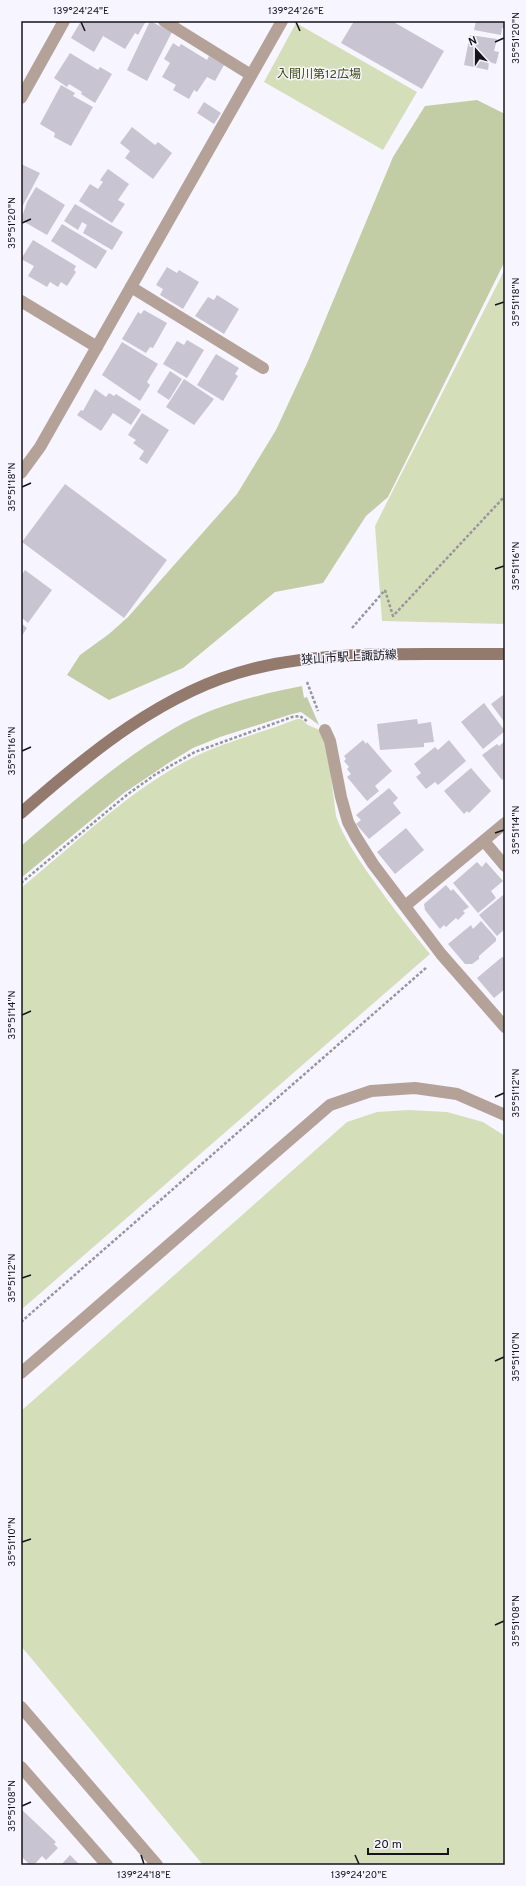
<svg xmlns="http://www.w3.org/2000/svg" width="526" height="1886" viewBox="0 0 526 1886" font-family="Overpass,'Noto Sans JP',sans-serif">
	<rect width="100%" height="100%" fill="#f7f5ff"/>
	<path fill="#d4dfba" d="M296 23 417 92 383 150 264 82Z
		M505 269V624L382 621 375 526Z
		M297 719H301L308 725 322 731 327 744 336 816C343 837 356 855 368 873 388 901 408 928 430 954L21 1310V888C76 843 129 790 192 758 226 741 262 733 297 719Z
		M408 1110 447 1112 483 1122 505 1136V1865H203L21 1646V1411L347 1122 377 1112Z"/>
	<path fill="#c2cda6" d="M477 100 505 114V261L388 497 366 516 323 583 275 592 183 668 109 700 67 675 80 655 109 634 128 617 237 494 276 430 308 361 393 157 425 106Z
		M302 686 304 698 307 697 319 725 301 712 292 714 220 737 193 748 170 762 124 793 21 878V846C69 805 118 761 173 729 212 706 257 695 302 686Z"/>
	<path fill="#c8c4d2" d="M81 21H146L138 35 135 33 125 49 103 36 94 52 71 38Z
		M150 21 172 32 147 81 127 70Z
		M354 21H392L444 51 422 89 341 43Z
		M476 21H505V29L502 28 501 35 474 30Z
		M470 35 497 39 494 51 499 52 496 64 489 62 488 70 464 65Z
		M173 43 179 47 181 44 207 60 209 56 224 65 215 81 207 77 197 92 194 90 189 99 173 90 176 85 162 77 170 63 164 59Z
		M70 53 98 70 100 67 112 74 95 103 81 94 82 92 69 84 67 87 54 78Z
		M61 85 75 93 73 96 93 107 71 146 54 137 55 133 40 124Z
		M204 102 221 113 214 124 197 113Z
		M132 127 155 145 158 142 172 153 153 179 125 158 130 151 120 143Z
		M21 164 40 173 21 209Z
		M108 169 129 184 118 200 125 204 112 223 79 201 90 184 98 189 103 182 100 180Z
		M36 187 65 205 47 235 21 220 27 202Z
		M75 204 123 232 112 250 83 233 87 225 82 222 78 230 64 221Z
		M62 224 107 251 96 269 51 241Z
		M33 240 76 266 74 270 76 272 67 286 61 282 58 287 50 282 47 287 28 276 34 266 21 259Z
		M167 267 177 273 179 270 199 282 183 309 160 295 163 289 156 285Z
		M217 295 239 309 224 334 195 316 208 297 214 300Z
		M144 310 167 323 153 348 150 347 146 353 122 339 138 312 141 314Z
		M187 340 204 350 187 378 163 364 177 341 184 345Z
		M122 342 158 364 147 382 150 385 140 401 102 375Z
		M216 354 239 368 235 374 238 376 223 401 197 385Z
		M170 371 182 379 169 400 157 392Z
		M184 379 214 399 194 425 166 407Z
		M95 389 106 397 109 393 114 396 116 394 141 410 131 425 113 413 101 431 77 415 81 410 83 411Z
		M142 413 169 430 147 464 139 459 144 451 133 443 136 440 128 435Z
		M65 484 167 560 124 618 22 542Z
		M25 570 52 590 28 623 21 617V576Z
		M21 623 27 628 21 637Z
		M503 695 505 698V723L491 704Z
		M484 703 505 731 483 749 461 722Z
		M417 719 418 724 431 722 434 742 424 743V747L380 750 377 724Z
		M363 740 366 744 367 742 392 771 375 786 379 791 367 801 347 777 351 774 347 769 349 767 344 761 346 759 344 756Z
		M449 740 466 761 438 785 435 782 426 789 416 777 421 773 414 764 435 747 438 750Z
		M505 741V777L502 780 482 755 497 744 499 746Z
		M471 768 491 791 469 813 467 811 464 814 444 791Z
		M389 788 398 798 393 803 401 813 369 839 356 824 361 820 356 815Z
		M406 828 424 850 395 874 377 852Z
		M477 862 482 867 486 862 503 881 491 891 496 898 478 913 453 883Z
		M446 885 451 891 453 889 469 907 463 911 465 913 458 920 456 918 446 927 444 925 440 929 425 910 424 904Z
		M503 895 505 898V929L497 936 479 915Z
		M481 921 496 938V941L479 956V959L472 964H465L448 944 471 925 473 929Z
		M502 957 505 958V989L494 998 477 978Z
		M21 1809 56 1842 54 1844 58 1848 46 1860 42 1856 34 1865H30L21 1856Z
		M70 1855 80 1865H61Z"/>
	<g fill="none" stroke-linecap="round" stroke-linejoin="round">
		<path stroke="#97959d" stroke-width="2.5" stroke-dasharray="3 2" stroke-linecap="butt" d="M385 590 393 616 505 496
			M352 628 385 590
			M307 682 318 711
			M21 883 128 794 156 774 195 752 292 717 300 716 308 722
			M21 1322 427 967"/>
		<path stroke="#b4a299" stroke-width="12" d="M164 21 251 75
			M131 287 263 368
			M21 301 97 347
			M21 1373 330 1105 371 1091 415 1088 457 1094 505 1115
			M21 1707 157 1865"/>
		<path stroke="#b4a299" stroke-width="12" d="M21 98 64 21
			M21 473 40 447 282 21
			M325 730 330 741 341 797 348 822 356 837 373 864 441 954 505 1027
			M484 841 505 866
			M405 906 505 823
			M21 1767 107 1865"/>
		<path stroke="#937a6c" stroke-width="12" d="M21 813C88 754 164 691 252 669 331 649 424 655 505 654"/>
	</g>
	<path fill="none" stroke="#151419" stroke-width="1.5" d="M81 22 85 31M296 22 300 31M495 42 504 38M22 223 31 219M495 305 504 302M22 487 31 483M495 569 504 566M22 751 31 747M495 833 504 830M22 1015 31 1011M495 1097 504 1093M22 1278 31 1275M495 1361 504 1357M22 1542 31 1539M495 1625 504 1621M22 1806 31 1802M141 1855 144 1864M355 1855 359 1864"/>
	<g text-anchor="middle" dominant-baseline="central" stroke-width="3" stroke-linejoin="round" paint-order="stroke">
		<g font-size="12" fill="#3e4b0c" stroke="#f7f5ff">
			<text x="319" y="75">入間川第12広場</text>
		</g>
		<g font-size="12" fill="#151419" stroke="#f7f5ff">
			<text transform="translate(349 658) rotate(-3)">狭山市駅上諏訪線</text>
		</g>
	</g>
	<rect width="526" height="1886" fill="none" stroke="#f7f5ff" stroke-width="44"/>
	<g transform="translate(476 50) rotate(339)" stroke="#f7f5ff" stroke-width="3" paint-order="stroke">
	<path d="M0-3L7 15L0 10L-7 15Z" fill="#151419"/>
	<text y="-6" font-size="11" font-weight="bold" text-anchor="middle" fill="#151419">N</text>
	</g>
	<path d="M368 1848v6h80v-6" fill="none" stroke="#151419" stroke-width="2"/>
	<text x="374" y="1848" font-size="12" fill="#151419" stroke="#f7f5ff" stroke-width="3" paint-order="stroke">20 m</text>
	<rect x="22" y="22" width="482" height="1842" fill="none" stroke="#151419" stroke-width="1.5"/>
	<g font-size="10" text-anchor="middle" fill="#151419">
		<text x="81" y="14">139°24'24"E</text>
		<text x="296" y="14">139°24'26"E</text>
		<text transform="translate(515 38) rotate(-90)" y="4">35°51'20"N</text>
		<text transform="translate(11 223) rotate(-90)" y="4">35°51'20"N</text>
		<text transform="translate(515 302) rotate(-90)" y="4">35°51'18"N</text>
		<text transform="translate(11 487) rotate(-90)" y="4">35°51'18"N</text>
		<text transform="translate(515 566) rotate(-90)" y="4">35°51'16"N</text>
		<text transform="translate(11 751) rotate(-90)" y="4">35°51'16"N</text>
		<text transform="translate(515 830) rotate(-90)" y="4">35°51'14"N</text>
		<text transform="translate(11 1015) rotate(-90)" y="4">35°51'14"N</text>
		<text transform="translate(515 1093) rotate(-90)" y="4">35°51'12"N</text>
		<text transform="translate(11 1278) rotate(-90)" y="4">35°51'12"N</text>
		<text transform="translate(515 1357) rotate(-90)" y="4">35°51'10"N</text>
		<text transform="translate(11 1542) rotate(-90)" y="4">35°51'10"N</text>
		<text transform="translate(515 1621) rotate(-90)" y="4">35°51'08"N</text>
		<text transform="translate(11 1806) rotate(-90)" y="4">35°51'08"N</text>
		<text x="144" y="1878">139°24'18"E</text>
		<text x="359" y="1878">139°24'20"E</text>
	</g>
</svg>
